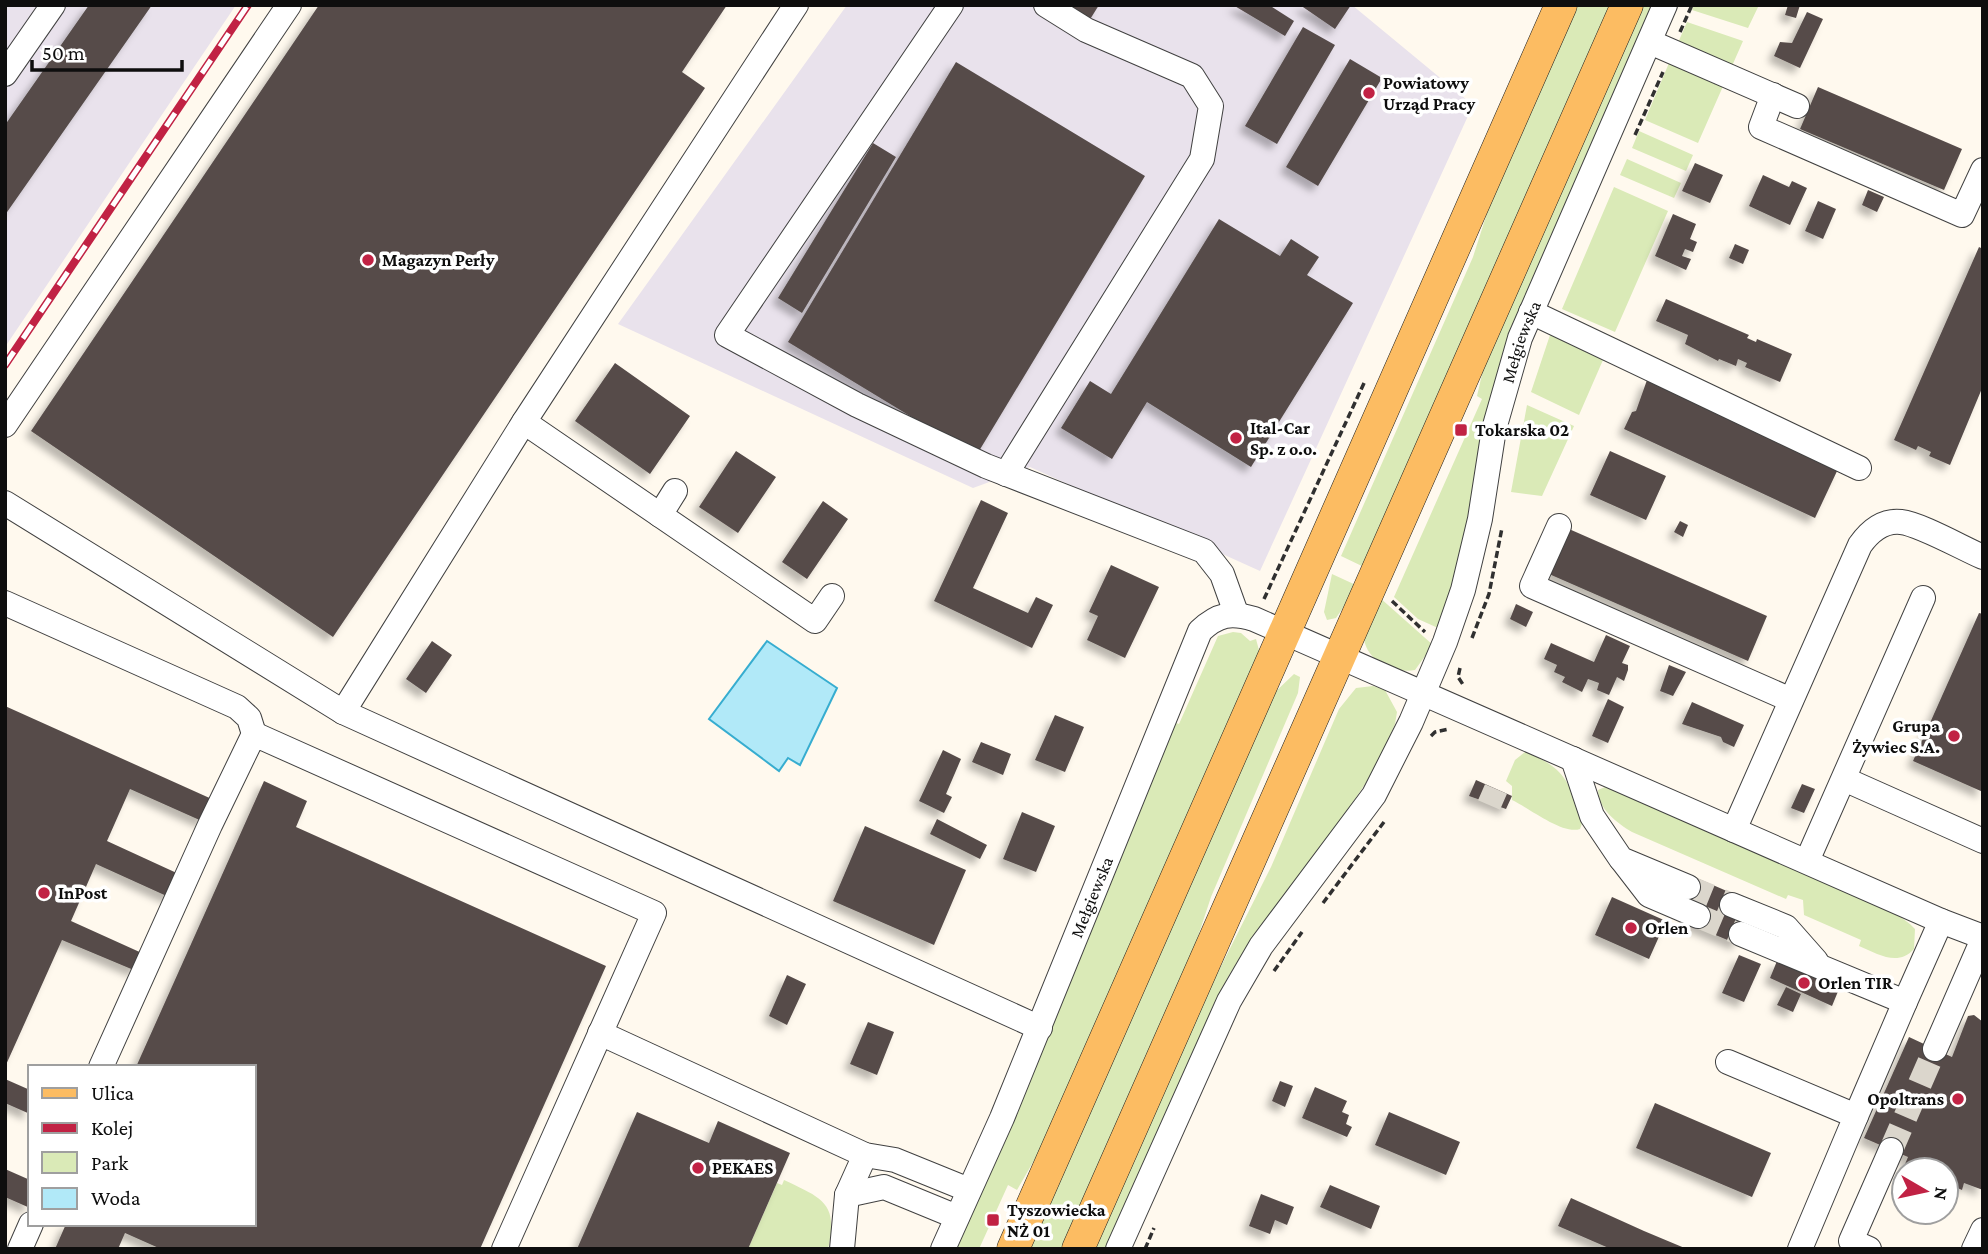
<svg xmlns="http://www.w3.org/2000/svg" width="1988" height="1254" viewBox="0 0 1988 1254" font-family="'Crimson Pro',serif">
	<defs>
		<filter id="shadow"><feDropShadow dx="-6" dy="6" stdDeviation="3.5" flood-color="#0004"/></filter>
	</defs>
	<rect width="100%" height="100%" fill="#fff9ee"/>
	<path fill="#e9e2ec" d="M5 5H236L5 347Z
		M847 5H1352L1473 105 1260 571 1030 467 973 488 618 324Z"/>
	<path fill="#daeab7" d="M1573 5H1613L1366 568 1341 556 1473 257 1498 179Z
		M1638 5H1653L1510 336 1479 445 1469 520 1447 608 1438 628 1418 619 1394 597 1482 399 1477 396 1489 344Z
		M1694 5H1759L1748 28 1692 10Z
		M1687 22 1743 41 1732 66 1677 45Z
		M1669 63 1724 84 1698 143 1645 120Z
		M1639 131 1693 155 1686 171 1632 148Z
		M1627 159 1681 183 1674 198 1620 175Z
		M1614 187 1668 211 1615 332 1562 309Z
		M1550 335 1603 360 1579 415 1531 392Z
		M1527 405 1574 426 1542 496 1511 492Z
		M1332 574 1358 586 1336 618 1327 620 1324 612Z
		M1379 597 1433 645 1415 670C1393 674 1362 659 1364 633 1365 621 1374 608 1379 597Z
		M1233 632 1241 633 1250 641 1256 639 1260 654 1063 1110 1017 1190 1008 1185 979 1249H954L1173 722 1179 724 1218 636Z
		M1294 674 1300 677 1298 693 1211 897 1177 1000 1066 1249H1026L1271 696Z
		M1373 686 1385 690 1397 712 1395 724 1375 769 1329 838 1255 933 1228 977 1105 1249H1093L1206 996 1271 867 1339 709 1356 688Z
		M1525 752C1566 768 1568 781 1583 821L1580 829C1563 835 1529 808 1512 800V786L1506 781 1515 760Z
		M1605 787 1818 878C1846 898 1891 903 1915 929L1914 949C1898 967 1878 954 1859 946L1861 940 1804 915 1803 900 1788 895 1786 899 1632 832C1617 823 1598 809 1598 790Z
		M784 1180C822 1198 839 1203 828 1249H748L777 1183 782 1185Z"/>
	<path fill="#b1e9f8" stroke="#37add0" stroke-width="2" d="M767 641 837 688 800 765 788 758 779 771 709 719Z"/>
	<path fill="#564c4a" filter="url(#shadow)" d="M89 5H152L5 215V125Z
		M319 5H727L682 72 705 88 333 637 31 431Z
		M1063 5H1099L1089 21Z
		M1233 5H1269L1294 21 1285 36Z
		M1300 5H1351L1335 29Z
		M1788 5H1800L1796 18 1785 15Z
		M1807 12 1823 19 1800 68 1774 56 1780 42 1792 43Z
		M1303 27 1335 45 1277 144 1245 126Z
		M1350 59 1382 78 1318 186 1286 167Z
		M956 62 1145 176 976 456 788 342Z
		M1818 87 1962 149 1944 190 1800 129Z
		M873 143 896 157 802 313 778 298Z
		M1695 163 1723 175 1710 203 1682 191Z
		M1763 175 1789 187 1792 181 1807 188 1790 225 1749 206Z
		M1868 190 1884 197 1877 212 1862 205Z
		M1818 201 1836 209 1823 239 1805 231Z
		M1673 214 1696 224 1690 239 1697 242 1693 252 1685 249 1682 256 1691 259 1686 270 1655 256Z
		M1219 219 1280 256 1291 239 1319 257 1307 275 1353 303 1251 467 1147 402 1112 459 1061 428 1090 381 1111 394Z
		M1735 244 1749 250 1743 264 1729 258Z
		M1979 247 1983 249V386L1950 465 1929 456 1931 452 1918 446 1916 450 1894 440Z
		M1666 299 1749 335 1747 338 1756 342 1757 339 1792 354 1780 382 1745 367 1747 363 1738 359 1736 366 1719 359 1718 361 1685 344 1688 335 1656 321Z
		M615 363 690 416 650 474 575 421Z
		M1647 380 1838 469 1815 518 1624 429 1632 412 1636 411Z
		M736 451 776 477 738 533 699 507Z
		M1610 451 1666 476 1646 520 1590 495Z
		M981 500 1008 513 973 588 1028 613 1036 597 1053 605 1032 648 934 601Z
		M823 501 848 519 807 579 782 562Z
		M1680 521 1688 525 1683 537 1674 532Z
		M1569 529 1767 616 1748 661 1549 574Z
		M1111 565 1159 587 1125 658 1087 640 1098 616 1089 612Z
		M1516 604 1533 612 1526 627 1510 619Z
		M1979 613 1983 614V792L1913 761Z
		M1606 635 1630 646 1622 663 1628 665V670L1624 681 1617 677 1609 695 1597 690 1599 683 1588 679 1582 692 1562 682 1565 677 1554 672 1557 665 1544 659 1551 643 1594 662Z
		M432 641 452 655 426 693 406 679Z
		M1669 665 1686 672 1673 696 1660 691Z
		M1608 699 1624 707 1608 743 1592 736Z
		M1692 702 1744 725 1734 747 1723 742 1721 737 1682 724Z
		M5 706 214 800 204 822 130 789 107 841 181 875 171 898 96 864 71 921 144 954 136 971 62 940 5 1067Z
		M1055 715 1084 727 1065 772 1035 760Z
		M981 742 1011 754 1003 775 972 762Z
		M943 750 961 759 946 794 952 797 944 813 919 801Z
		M1476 780 1512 796 1506 809 1469 796Z
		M264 781 307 801 296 827 606 966 480 1249H161L125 1233 118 1249H55L66 1224H254V1067H136Z
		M1802 784 1815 789 1804 813 1791 808Z
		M1022 812 1055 826 1036 872 1003 859Z
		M937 819 987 845 980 859 930 834Z
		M865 826 966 870 934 945 833 901Z
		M1692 876 1736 895 1746 924 1737 944 1694 926 1683 899Z
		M1612 897 1666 921 1649 959 1595 935Z
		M1739 955 1761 964 1744 1002 1722 993Z
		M1777 961 1839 989 1832 1006 1770 978Z
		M787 975 806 984 787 1025 769 1016Z
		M1786 987 1801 994 1793 1012 1777 1005Z
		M1974 1015 1983 1022V1190L1964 1183 1962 1190 1946 1183V1170H1917L1905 1164 1908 1157 1864 1138 1909 1037 1952 1057 1968 1016Z
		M868 1022 894 1032 877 1075 850 1064Z
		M5 1079 30 1090V1114L5 1103Z
		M1280 1081 1293 1086 1285 1107 1272 1101Z
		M1315 1087 1347 1101 1342 1112 1349 1115 1346 1124 1352 1127 1347 1137 1302 1118Z
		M1655 1103 1771 1153 1752 1197 1636 1148Z
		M637 1112 709 1143 718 1121 790 1153 748 1249H577Z
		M1389 1112 1460 1142 1446 1175 1375 1145Z
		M5 1169 30 1180V1208L5 1197Z
		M1330 1185 1380 1206 1371 1229 1320 1207Z
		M1261 1194 1294 1207 1287 1225 1275 1220 1270 1234 1249 1226Z
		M1571 1198 1644 1231 1687 1249H1611L1558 1226Z"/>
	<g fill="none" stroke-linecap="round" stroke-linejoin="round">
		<path stroke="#dbd6cc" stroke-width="24" stroke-dasharray="24 12" stroke-linecap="butt" d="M1489 805 1496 789
			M1688 887 1732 905
			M1698 916 1741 934
			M1891 1150 1935 1049"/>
		<defs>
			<g id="minor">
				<path d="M951 5 727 335 857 405 986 466 1204 551 1222 574 1236 613"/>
				<path d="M1650 42 1797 106"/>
				<path d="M5 74 53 5"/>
				<path d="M1773 95 1761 127 1962 215 1983 170"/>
				<path d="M1531 312 1859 468"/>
				<path d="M524 422 815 621 832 596"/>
				<path d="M5 425 289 5"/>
				<path d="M1006 474 1202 159 1211 106 1192 76 1086 30 1046 5"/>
				<path d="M5 503 343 712 1040 1028"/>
				<path d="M660 515 675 491"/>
				<path d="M1559 526 1532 586 1791 700"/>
				<path d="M5 603 237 707 249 718 254 734"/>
				<path d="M343 712 524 422 796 5"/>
				<path d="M1573 759 1592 816 1621 859 1688 887"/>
				<path d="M1844 779 1983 841"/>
				<path d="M1734 830 1860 545C1870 531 1883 520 1901 522 1920 524 1964 549 1983 557"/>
				<path d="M1622 860 1649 895 1698 916"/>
				<path d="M1807 861 1923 598"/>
				<path d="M1732 905 1786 927 1816 961"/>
				<path d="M1741 934 1905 1002 1856 1116"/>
				<path d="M1905 1002 1941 921"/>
				<path d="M600 1033 865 1155 895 1160 969 1190"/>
				<path d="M1935 1049 1983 939"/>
				<path d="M1728 1062 1856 1116 1800 1249"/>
				<path d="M101 1067 210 825 254 734 654 913 504 1249"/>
				<path d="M847 1195 884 1187 957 1217"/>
				<path d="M20 1249 31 1224"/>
				<path d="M842 1249 847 1195 865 1155"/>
				<path id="s1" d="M943 1249 1002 1118 1200 631C1218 614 1231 612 1254 619L1941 921 1983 937"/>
				<path id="s2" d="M1118 1249 1229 1001 1261 946 1374 795 1411 722 1445 642 1463 590 1480 519 1494 429 1520 338 1665 5"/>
				<path d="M1869 1249 1851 1241 1891 1150"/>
				<path d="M1974 1249 1983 1230"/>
			</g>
			<path id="major" d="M1013 1249 1561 5
				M1078 1249 1627 5"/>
		</defs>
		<use href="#minor" stroke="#414141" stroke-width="26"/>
		<use href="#major" stroke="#1f1f1f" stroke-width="33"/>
		<path stroke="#303030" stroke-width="3.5" stroke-dasharray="7 3.5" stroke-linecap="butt" d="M1680 32 1692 5
			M1635 135 1663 72
			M1264 599 1365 381
			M1392 601 1425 632
			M1472 638 1489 594 1502 528
			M1460 668 1458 677 1464 686
			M1431 736 1435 732 1449 729
			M1323 903 1384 822
			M1274 971 1302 932
			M1145 1249 1154 1228"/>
		<use href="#minor" stroke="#fff" stroke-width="24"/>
		<use href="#major" stroke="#fcbc62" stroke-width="32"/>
		<defs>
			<path id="rail" d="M5 365 248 5"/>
		</defs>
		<use href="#rail" stroke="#c12244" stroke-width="8"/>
		<use href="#rail" stroke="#fff" stroke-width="5" stroke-dasharray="16" stroke-linecap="butt"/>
	</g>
	<g fill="#c12244" stroke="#fff" stroke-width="2.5">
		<circle cx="1369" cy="93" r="7"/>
		<circle cx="368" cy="260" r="7"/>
		<rect x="1454" y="423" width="14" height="14" rx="3.5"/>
		<circle cx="1236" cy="438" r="7"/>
		<circle cx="1954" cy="736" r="7"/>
		<circle cx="44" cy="893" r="7"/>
		<circle cx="1631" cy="928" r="7"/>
		<circle cx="1804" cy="983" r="7"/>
		<circle cx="1958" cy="1099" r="7"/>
		<circle cx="698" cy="1168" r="7"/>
		<rect x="986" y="1213" width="14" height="14" rx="3.5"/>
	</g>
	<g text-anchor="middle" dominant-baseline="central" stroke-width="7" stroke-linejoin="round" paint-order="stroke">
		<g font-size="18" font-weight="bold" fill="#0e0e0e" stroke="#fff" text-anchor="start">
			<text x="1383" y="83">Powiatowy<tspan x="1383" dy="21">Urząd Pracy</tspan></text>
			<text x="382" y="260">Magazyn Perły</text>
			<text x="1250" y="428">Ital-Car<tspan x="1250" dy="21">Sp. z o.o.</tspan></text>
			<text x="1475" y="430">Tokarska 02</text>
			<text x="1940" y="726" text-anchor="end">Grupa<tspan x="1940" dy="21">Żywiec S.A.</tspan></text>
			<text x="58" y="893">InPost</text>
			<text x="1645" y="928">Orlen</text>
			<text x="1818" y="983">Orlen TIR</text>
			<text x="1944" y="1099" text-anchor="end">Opoltrans</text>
			<text x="712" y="1168">PEKAES</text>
			<text x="1007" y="1210">Tyszowiecka<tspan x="1007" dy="21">NŻ 01</tspan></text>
		</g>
		<g font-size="18" fill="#0e0e0e" stroke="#fff">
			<text stroke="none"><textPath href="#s2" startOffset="1003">Mełgiewska</textPath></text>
			<text stroke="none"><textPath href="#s1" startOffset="382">Mełgiewska</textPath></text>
		</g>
	</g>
	<rect width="1988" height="1254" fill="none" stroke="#0e0e0e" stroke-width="14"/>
	<rect x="28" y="1065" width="228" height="161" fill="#ffffff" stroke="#9f9f9f" stroke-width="2"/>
	<rect x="42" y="1088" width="35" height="10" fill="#fcbc62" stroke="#9f9f9f" stroke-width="2"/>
	<text x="91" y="1100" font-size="21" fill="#0e0e0e">Ulica</text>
	<rect x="42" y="1123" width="35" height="10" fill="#c12244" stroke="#9f9f9f" stroke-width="2"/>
	<text x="91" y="1135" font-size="21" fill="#0e0e0e">Kolej</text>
	<rect x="42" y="1152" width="35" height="21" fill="#daeab7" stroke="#9f9f9f" stroke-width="2"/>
	<text x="91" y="1170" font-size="21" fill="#0e0e0e">Park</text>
	<rect x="42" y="1188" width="35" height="21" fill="#b1e9f8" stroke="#9f9f9f" stroke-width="2"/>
	<text x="91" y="1205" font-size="21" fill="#0e0e0e">Woda</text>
	<g transform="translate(1925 1191) rotate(99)"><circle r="33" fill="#ffffff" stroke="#9f9f9f" stroke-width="2"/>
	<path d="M0-5L12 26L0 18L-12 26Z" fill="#c12244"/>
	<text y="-10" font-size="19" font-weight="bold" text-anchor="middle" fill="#0e0e0e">N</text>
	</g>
	<path d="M32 60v10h150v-10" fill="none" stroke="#0e0e0e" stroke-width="3.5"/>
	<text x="42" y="60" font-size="21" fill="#0e0e0e" stroke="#ffffff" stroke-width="5" paint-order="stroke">50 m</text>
</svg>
